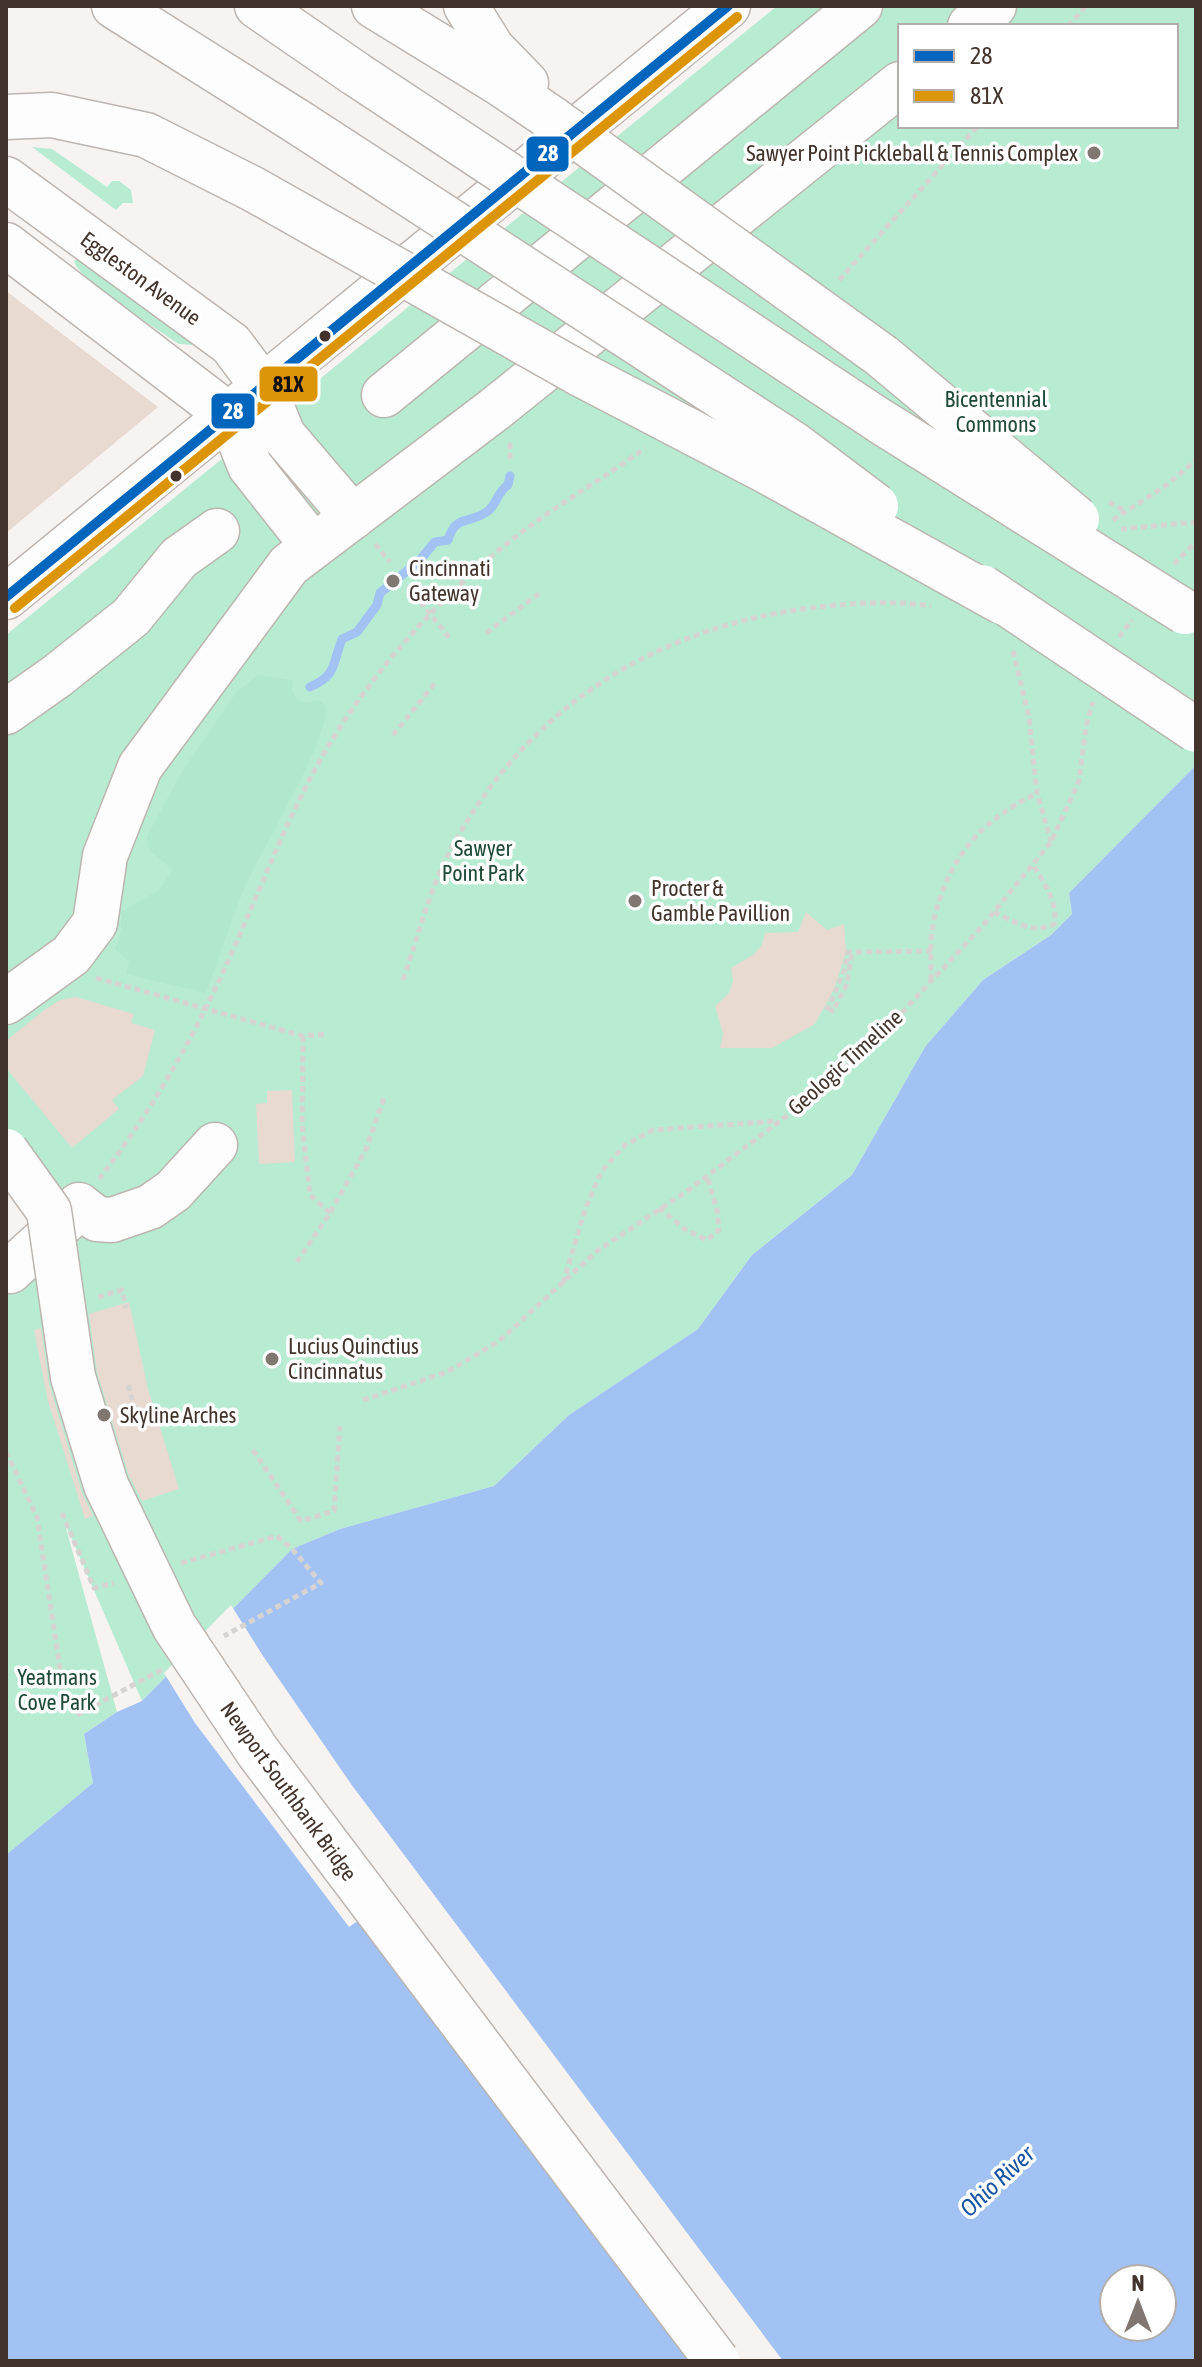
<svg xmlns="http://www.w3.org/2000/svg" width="1202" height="2367" viewBox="0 0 1202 2367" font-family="'Asap Condensed',sans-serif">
	<rect width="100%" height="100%" fill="#f7f3f1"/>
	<path fill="#b7ecd3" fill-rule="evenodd" d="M777 6H1196V765L1069 893 1072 914 1051 935 983 980 925 1047 852 1175 752 1255 698 1329 569 1415 494 1486 340 1529 292 1549 142 1701 64 1521 117 1712 84 1734 93 1783 6 1855V1293L20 1283 66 1220 6 1149V635ZM900 26H1176V126H900Z
		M32 147 52 149 107 187 112 181H119L131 190 133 203H123L116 210Z
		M81 255 194 339 192 345 179 344C160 331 77 279 74 261Z"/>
	<path fill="#b1e7cd" d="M258 675 293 680 292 691 297 700 308 703 318 700 326 706C328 744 262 847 244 889 230 923 219 958 206 993L126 974 129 961 115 949 121 932V912L159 890 173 870 149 850 147 836 182 772 237 691Z"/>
	<path fill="#a1c2f3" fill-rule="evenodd" d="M1196 765V2361H6V1855L93 1783 84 1734 117 1712 142 1701 292 1549 340 1529 494 1486 569 1415 698 1329 752 1255 852 1175 925 1047 983 980 1051 935 1072 914 1069 893ZM1114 2279H1162V2327H1114Z"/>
	<path fill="#f7f3f1" d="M231 1605 263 1656 351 1784 783 2361H695L359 1920 349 1927 195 1723 164 1673Z"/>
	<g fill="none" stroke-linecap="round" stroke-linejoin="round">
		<path stroke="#a1c2f3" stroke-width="9" d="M310 687C337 675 332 665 342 639L357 632 377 605 380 593 419 561 435 542 448 540C456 513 470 525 488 511 497 504 497 492 508 485L510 476"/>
	</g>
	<path fill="#e8d9d1" d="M6 291 158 407 6 533Z
		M806 912 827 930 844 924 846 952 834 989 815 1024 772 1048H720L723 1034 715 1006 729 993 733 981 731 968 753 955 762 945 765 933 798 932Z
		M76 997 134 1014 131 1023 155 1030 143 1076 112 1100 119 1109 72 1148 6 1068V1041L44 1010 60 1000Z
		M292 1090 295 1162 259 1164 256 1104 267 1103V1091Z
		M129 1302 148 1389 179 1489 142 1501 129 1476 97 1372 89 1314Z
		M41 1328 49 1384 82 1493 93 1516 85 1519 48 1401 34 1330Z"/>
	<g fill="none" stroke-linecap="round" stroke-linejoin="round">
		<defs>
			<path id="minor" d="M970 26 994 6
				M264 388 283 435 353 517
				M384 395 860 6
				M230 416 250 466 313 546
				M6 712 57 676 131 617 179 558 217 531
				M6 1002 71 955 95 923 105 856 140 767 289 565 495 409 900 84
				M6 1266 10 1271 66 1220 79 1205 97 1219 112 1220 150 1207 173 1191 215 1145"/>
			<path id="major" d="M6 179 231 344 264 388
				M6 245 230 416
				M6 597 728 6"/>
			<path id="highway" d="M114 6 298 122
				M257 6 356 74
				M374 6 501 84 554 120
				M466 6 492 48 526 83"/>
		</defs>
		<use href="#minor" stroke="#bdb5b0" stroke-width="47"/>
		<use href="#major" stroke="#bdb5b0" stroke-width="47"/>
		<use href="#highway" stroke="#bdb5b0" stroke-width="47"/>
		<path stroke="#d6d3d1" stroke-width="5" stroke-dasharray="6 4" stroke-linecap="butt" d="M1068 26 1086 6
			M839 280 978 126
			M510 443V459
			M1109 502 1125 511
			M1113 520 1168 484 1196 460
			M1121 529 1196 522
			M375 544 390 562
			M1174 564 1196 542
			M408 586 451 640
			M486 633 540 593
			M1119 637 1132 620
			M1013 651 1029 717 1037 793 1051 841
			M393 735 436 682
			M994 912C1014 921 1033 935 1054 924 1059 902 1043 883 1033 864
			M846 952 932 951
			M96 978 303 1036 327 1034
			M403 980C421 928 431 881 460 833 537 701 661 627 810 608 850 603 891 600 931 606
			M931 980C931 962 930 942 933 924 947 859 979 822 1037 793
			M825 1007 828 1008 845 969 848 952
			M828 1008 833 1011 847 984 852 952
			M303 1036 302 1125 310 1195 330 1213
			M99 1179C154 1108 197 1032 233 950 266 877 293 801 337 732 387 654 455 581 530 526 567 499 607 476 645 448
			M659 1208 686 1230 707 1240 719 1230 717 1210 707 1176
			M297 1262 330 1213 366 1149 384 1098
			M563 1283 585 1210 601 1172 625 1145 653 1130 777 1121
			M98 1297 122 1290 126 1308
			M128 1385 138 1420
			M363 1400 447 1372 499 1341 597 1251 687 1191 780 1121 873 1044 984 924 1051 842 1079 781 1086 726 1093 702
			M253 1450 301 1521 334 1511 340 1426
			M6 1452 37 1517 65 1701
			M62 1513 94 1588 114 1583
			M181 1563 277 1536 292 1549 321 1583 224 1636
			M77 1715 163 1669"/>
		<use href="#minor" stroke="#fefdfd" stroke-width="44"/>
		<use href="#major" stroke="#fefdfd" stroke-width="44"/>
		<use href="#highway" stroke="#fefdfd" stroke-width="44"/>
		<defs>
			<path id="minor-bridge" d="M6 1151 49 1211 73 1377 106 1485 174 1626 258 1752 717 2361"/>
			<path id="highway-bridge" d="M356 74 880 421 1185 612
				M6 117 52 115 146 135 253 189 582 375 768 472 1004 603
				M554 120 882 356 1077 519
				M298 122 795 445 876 506
				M982 587 1196 730"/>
		</defs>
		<use href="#minor-bridge" stroke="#bdb5b0" stroke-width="47" stroke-linecap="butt"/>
		<use href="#highway-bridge" stroke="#bdb5b0" stroke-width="47" stroke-linecap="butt"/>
		<use href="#minor-bridge" stroke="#fefdfd" stroke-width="44"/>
		<use href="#highway-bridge" stroke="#fefdfd" stroke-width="44"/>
		<defs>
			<path id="bus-1" d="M6 597 728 6"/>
			<path id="bus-2" d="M15 608 737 17"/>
		</defs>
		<use href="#bus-1" stroke="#fff" stroke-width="16"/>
		<use href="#bus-2" stroke="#fff" stroke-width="16"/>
		<use href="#bus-1" stroke="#0065bd" stroke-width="10"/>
		<use href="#bus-2" stroke="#dc9507" stroke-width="10"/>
	</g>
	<g fill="#817772" stroke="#fff" stroke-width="3">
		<circle cx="1094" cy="153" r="8"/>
		<circle cx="393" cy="581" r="8"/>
		<circle cx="635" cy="901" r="8"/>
		<circle cx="272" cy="1359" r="8"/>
		<circle cx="104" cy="1415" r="8"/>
	</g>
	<g fill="#42342d" stroke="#fff" stroke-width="3">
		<circle cx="325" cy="336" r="7"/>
		<circle cx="176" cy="476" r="7"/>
	</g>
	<g text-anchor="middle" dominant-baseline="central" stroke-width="7" stroke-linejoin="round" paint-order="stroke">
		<g font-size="22" fill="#42342d" stroke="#fff" text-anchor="start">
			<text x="1078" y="153" text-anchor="end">Sawyer Point Pickleball &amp; Tennis Complex</text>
			<text x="409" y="568">Cincinnati<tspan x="409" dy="25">Gateway</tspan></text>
			<text x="651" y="888">Procter &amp;<tspan x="651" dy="25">Gamble Pavillion</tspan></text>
			<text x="288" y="1346">Lucius Quinctius<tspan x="288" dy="25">Cincinnatus</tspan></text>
			<text x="120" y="1415">Skyline Arches</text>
		</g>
		<g font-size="22" fill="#42342d" stroke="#fff">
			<text transform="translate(141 278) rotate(36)">Eggleston Avenue</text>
			<text transform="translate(845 1062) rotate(-42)">Geologic Timeline</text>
			<text transform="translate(289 1791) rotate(54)">Newport Southbank Bridge</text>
		</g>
		<g font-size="22" fill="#1f4a38" stroke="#fff">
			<text x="996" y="399">Bicentennial<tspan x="996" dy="25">Commons</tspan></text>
			<text x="483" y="848">Sawyer<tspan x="483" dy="25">Point Park</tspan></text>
			<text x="57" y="1677">Yeatmans<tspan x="57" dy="25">Cove Park</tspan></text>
		</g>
		<g font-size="24" font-style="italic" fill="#1754a6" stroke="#fff">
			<text transform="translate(997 2181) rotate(-43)">Ohio River</text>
		</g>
	</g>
	<g stroke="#fff" stroke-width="3">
		<rect x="525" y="135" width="45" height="38" rx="8" fill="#0065bd"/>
		<rect x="258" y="365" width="61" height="38" rx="8" fill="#dc9507"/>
		<rect x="210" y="392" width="46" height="38" rx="8" fill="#0065bd"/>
	</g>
	<g font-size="22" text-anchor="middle" font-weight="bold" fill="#fff">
		<text x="548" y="161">28</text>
		<text x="233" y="419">28</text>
	</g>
	<g font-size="22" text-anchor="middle" font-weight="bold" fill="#111">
		<text x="288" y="392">81X</text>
	</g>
	<rect width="1202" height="2367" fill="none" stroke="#42342d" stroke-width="16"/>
	<rect x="898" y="24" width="280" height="104" fill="#ffffff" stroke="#b3aeab" stroke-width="2"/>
	<rect x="914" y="50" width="40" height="12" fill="#0065bd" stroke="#b3aeab" stroke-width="2"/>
	<text x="970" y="64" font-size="24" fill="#42342d">28</text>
	<rect x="914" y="90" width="40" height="12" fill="#dc9507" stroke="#b3aeab" stroke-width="2"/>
	<text x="970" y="104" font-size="24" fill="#42342d">81X</text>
	<g transform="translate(1138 2303)"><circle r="38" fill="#ffffff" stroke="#b3aeab" stroke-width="2"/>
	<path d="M0-6L14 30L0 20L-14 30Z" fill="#817772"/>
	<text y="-12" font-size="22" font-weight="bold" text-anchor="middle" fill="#42342d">N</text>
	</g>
</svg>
